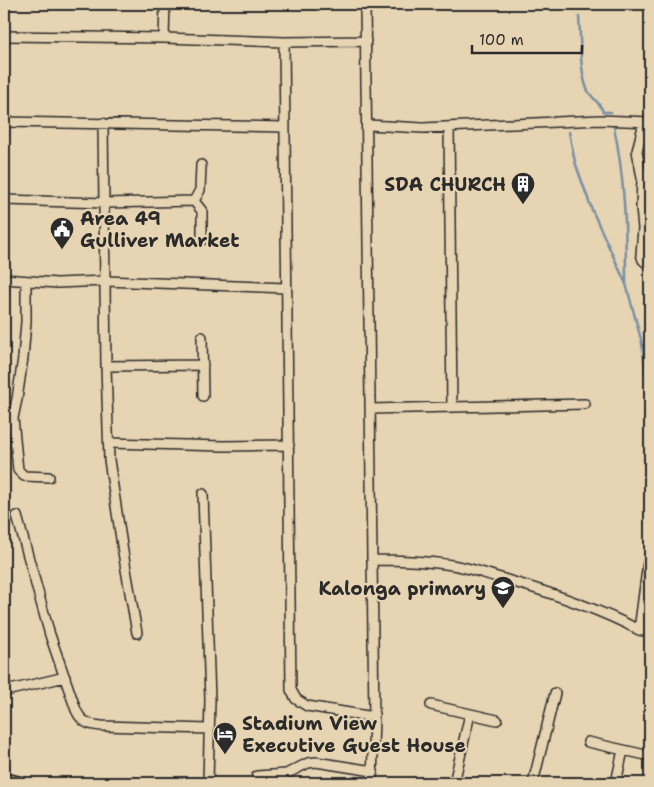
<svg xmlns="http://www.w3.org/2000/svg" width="654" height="787" viewBox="0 0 654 787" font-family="'Shantell Sans',sans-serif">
	<rect width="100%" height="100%" fill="#e6d4b2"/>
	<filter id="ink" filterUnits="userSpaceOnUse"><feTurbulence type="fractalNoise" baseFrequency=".02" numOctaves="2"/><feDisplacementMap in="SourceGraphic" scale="10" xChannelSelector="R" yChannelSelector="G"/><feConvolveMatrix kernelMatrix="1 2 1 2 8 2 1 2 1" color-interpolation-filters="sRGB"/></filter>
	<g filter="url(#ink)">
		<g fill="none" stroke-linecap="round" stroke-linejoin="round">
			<path stroke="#798fa5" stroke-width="2.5" d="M579 17C581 41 579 67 587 89 591 98 600 102 603 112H611
				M614 127C625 179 626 230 626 283
				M569 132 575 162 592 210 626 284 642 343 650 408"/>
			<defs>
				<path id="minor" d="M365 4 374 717 372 783
					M4 36 164 38 284 42 366 41
					M164 38 165 4
					M284 42 291 690 296 699 307 706 374 717
					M4 122 285 127
					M644 122 637 151 642 178 641 208 643 228 641 254 643 260 650 266
					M103 123 106 366 109 460 123 552 137 633
					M368 125 423 128 600 120 650 122
					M449 127 452 407
					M4 200 105 203 194 201 200 190 201 165
					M194 201 202 211V240
					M4 279 57 283 105 281 286 288
					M26 282V322L23 358 17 399 13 418 18 470 24 476 49 477
					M202 337 203 396
					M106 366 203 365
					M371 409 585 404
					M109 443 223 446 289 445
					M203 494 210 700 208 783
					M17 516 50 635 76 710C82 723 89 725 102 726L209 729
					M372 560C399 560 426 561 452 565 471 568 489 575 507 580 552 593 597 608 639 630
					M648 562 639 630 650 632
					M6 691 65 677
					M431 705 497 720
					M588 742 650 756
					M257 776 286 774 308 763 316 762 373 771
					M454 783 470 714
					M533 783 555 693
					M616 783 623 750"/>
				<path id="major" d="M4 779 21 783"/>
			</defs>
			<use href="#minor" stroke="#2b2b2b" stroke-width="12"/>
			<use href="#major" stroke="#2b2b2b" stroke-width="15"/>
			<use href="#minor" stroke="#e6d4b2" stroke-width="9"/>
			<use href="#major" stroke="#f4e382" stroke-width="11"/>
		</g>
	</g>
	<defs>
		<symbol id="building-pin" viewBox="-11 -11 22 30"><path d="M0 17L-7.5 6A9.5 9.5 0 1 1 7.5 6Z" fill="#2b2b2b" stroke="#e6d4b2"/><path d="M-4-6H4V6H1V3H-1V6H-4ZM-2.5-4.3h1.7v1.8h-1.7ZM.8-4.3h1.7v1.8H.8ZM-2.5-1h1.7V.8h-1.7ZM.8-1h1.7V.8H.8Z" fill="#fff"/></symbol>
		<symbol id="civic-pin" viewBox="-11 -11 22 30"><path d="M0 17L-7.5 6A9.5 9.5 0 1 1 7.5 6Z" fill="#2b2b2b" stroke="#e6d4b2"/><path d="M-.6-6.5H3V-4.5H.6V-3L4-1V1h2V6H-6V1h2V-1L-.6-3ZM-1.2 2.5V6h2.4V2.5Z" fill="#fff"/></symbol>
		<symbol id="school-pin" viewBox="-11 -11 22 30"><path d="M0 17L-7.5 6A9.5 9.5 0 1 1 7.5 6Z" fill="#2b2b2b" stroke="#e6d4b2"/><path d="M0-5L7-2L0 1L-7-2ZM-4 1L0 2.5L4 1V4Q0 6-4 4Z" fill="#fff"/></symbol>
		<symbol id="hotel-pin" viewBox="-11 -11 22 30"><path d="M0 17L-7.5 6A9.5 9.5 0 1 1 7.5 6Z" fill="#2b2b2b" stroke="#e6d4b2"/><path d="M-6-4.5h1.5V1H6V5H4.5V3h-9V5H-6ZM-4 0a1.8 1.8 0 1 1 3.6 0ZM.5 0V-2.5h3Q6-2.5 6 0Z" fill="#fff"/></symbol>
	</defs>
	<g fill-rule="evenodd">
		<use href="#building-pin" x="509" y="170" width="28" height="38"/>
		<use href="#civic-pin" x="48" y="215" width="28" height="38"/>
		<use href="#school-pin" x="489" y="574" width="28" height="38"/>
		<use href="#hotel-pin" x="211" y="720" width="28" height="38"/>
	</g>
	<g text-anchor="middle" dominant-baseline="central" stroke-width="4.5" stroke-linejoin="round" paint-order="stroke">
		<g font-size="19" font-weight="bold" fill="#2b2b2b" stroke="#e6d4b2" text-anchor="end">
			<text x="506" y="184">SDA CHURCH</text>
			<text x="80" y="218" text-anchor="start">Area 49<tspan x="80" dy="22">Gulliver Market</tspan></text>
			<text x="486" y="588">Kalonga primary</text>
			<text x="242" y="723" text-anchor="start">Stadium View<tspan x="242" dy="22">Executive Guest House</tspan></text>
		</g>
	</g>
	<rect width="654" height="787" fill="none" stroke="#e6d4b2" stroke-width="20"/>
	<rect x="10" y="10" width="634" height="767" fill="none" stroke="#2b2b2b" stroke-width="2" filter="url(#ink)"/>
	<path d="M472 45v8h110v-8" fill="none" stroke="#2b2b2b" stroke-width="2.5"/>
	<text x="479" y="45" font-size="15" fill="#2b2b2b" stroke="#e6d4b2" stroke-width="4" paint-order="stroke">100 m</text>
</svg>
